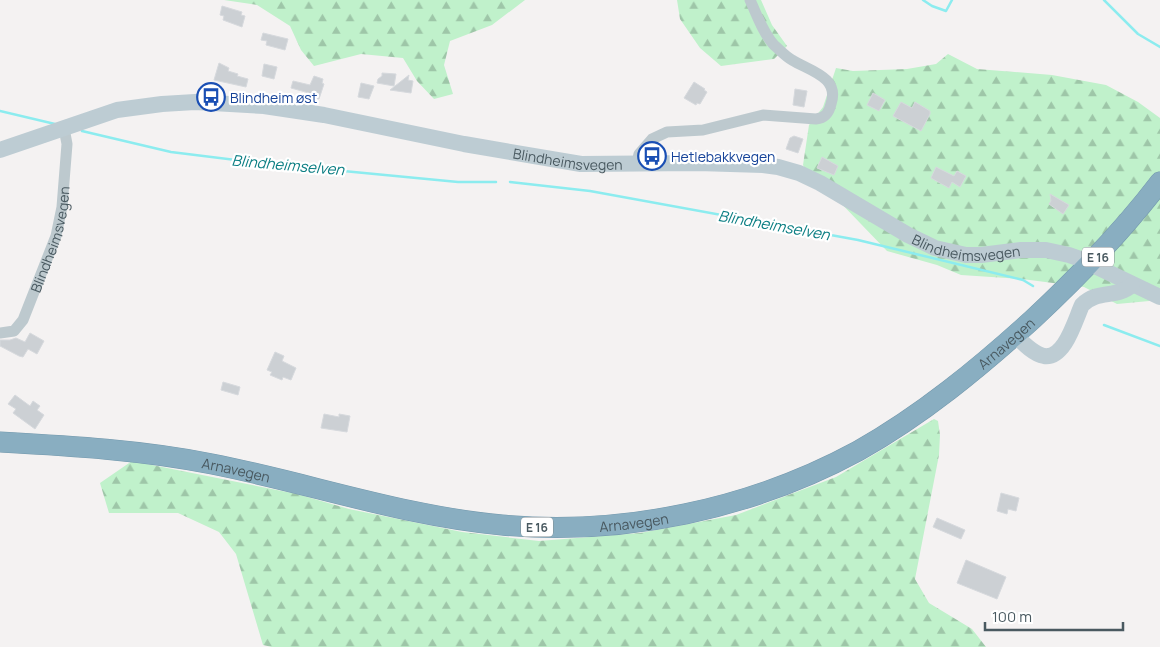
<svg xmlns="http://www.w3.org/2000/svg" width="1160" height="647" viewBox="0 0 1160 647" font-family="Manrope,sans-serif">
	<defs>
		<pattern id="forest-firs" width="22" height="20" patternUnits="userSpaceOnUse" patternTransform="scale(1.25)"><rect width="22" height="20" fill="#c0f1cb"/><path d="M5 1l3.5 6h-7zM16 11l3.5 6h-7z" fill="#9ec6a8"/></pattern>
	</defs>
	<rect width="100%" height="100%" fill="#f4f2f2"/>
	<path fill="url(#forest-firs)" d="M224 0H525L492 25 450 41 444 65 453 94 434 99 417 81 403 58 361 54 314 66 301 50 290 26 257 5Z
		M677 0H761L772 25 787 46 774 59 721 66 700 48 680 19Z
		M948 54 977 69 1052 75 1106 85 1138 102 1160 118V300L1117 304 1084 287 1022 279 961 275 937 265 887 251 834 196 813 185 803 165 809 125 823 107 836 68 853 71 907 69 936 64Z
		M934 419 938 421 940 435 939 455 915 579 929 603 972 629 986 647H272L263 645 236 554 219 532 178 513H109L100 483 132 461 297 494 349 509 462 532 539 541 640 533 736 515 836 477Z"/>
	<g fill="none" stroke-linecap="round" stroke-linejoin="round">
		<path stroke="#8cecef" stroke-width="2.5" d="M923 0 932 6 946 11 952 0
			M1104 0 1138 34 1160 47
			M0 111 55 124
			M82 131 171 152 260 163 458 182H496
			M510 182 590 191 858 240 1023 280 1033 286
			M1104 325 1160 346"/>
	</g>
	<path fill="#ccd0d4" stroke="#d6d9dd" d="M222 6 242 12 241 15 245 16 242 27 223 20 224 16 220 15Z
		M263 33 288 39 285 50 266 45 267 41 261 40Z
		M219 63 229 68 228 71 238 74 237 76 248 79 246 87 214 80Z
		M264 64 277 67 274 79 262 76Z
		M382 73 396 74 394 86 377 83 378 79 382 76Z
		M409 75 408 80 413 81 411 93 390 90Z
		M314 76 323 79 322 83 324 84 319 99 308 96 309 93 291 88 293 81 310 85Z
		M694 82 705 89 704 90 707 92 700 104 697 103 696 105 684 98Z
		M361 83 374 86 369 99 358 97Z
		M795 89 807 91 804 107 793 105Z
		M873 93 885 100 879 111 867 105Z
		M901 102 912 108 915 102 930 111V114L921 131 893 116Z
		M794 136 803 139 798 153 786 149 790 138Z
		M822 157 838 166 834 175 817 168Z
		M936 167 954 176 957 171 966 176 960 187 952 182 949 188 931 178Z
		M1050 194 1069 205 1063 214 1049 204 1051 201Z
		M30 333 44 341 37 354 28 349 23 357 19 356 0 346V340H10L16 338 25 342Z
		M275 352 284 356 282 361 296 368 291 380 283 377 282 380 270 375 272 372 267 370Z
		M223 382 240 387 238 395 221 390Z
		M15 395 30 406 33 401 40 406 37 410 44 415 35 429 13 413 16 409 8 404Z
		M324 414 339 417V414L350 416 347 432 321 428Z
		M1001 493 1019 498 1016 511 1008 509 1007 514 997 511Z
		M937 518 965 530 961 539 933 527Z
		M966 560 1006 577 997 599 957 583Z"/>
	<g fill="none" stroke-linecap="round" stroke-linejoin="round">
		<defs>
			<g id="highway">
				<path id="s3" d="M0 442C71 446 142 450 212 464 309 483 403 516 502 525 624 536 751 509 858 451 922 415 979 368 1033 319 1079 276 1122 232 1160 182"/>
			</g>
		</defs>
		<use href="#highway" stroke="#7499ad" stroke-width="21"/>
		<g stroke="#bdc9ce" stroke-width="11">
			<path d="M637 163 639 154 652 139 667 132 703 130 763 115 816 119C825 118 829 113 831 104 840 77 810 71 792 60 785 56 780 50 774 45 763 33 757 15 750 0"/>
			<path id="s1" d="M0 333 14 331 23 320 56 236 62 207 67 144 64 128"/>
		</g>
		<g stroke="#bdccd3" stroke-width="16">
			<path id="s2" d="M0 150 117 110 162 104 195 102 264 106 324 115 464 144 581 164 698 163 763 165 778 167 799 173 820 183 908 235 935 248 966 255H981L1021 250H1046L1069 255 1086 261"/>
			<path d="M1097 267 1160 297"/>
			<path d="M1015 335C1022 342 1033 354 1044 356 1065 359 1075 320 1082 305 1098 289 1116 299 1132 285"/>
		</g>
		<use href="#highway" stroke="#89aec1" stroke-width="20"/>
	</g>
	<defs>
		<symbol id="bus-ring" viewBox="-11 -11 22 22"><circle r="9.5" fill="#fff" stroke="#1a4fb4" stroke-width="1.5"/><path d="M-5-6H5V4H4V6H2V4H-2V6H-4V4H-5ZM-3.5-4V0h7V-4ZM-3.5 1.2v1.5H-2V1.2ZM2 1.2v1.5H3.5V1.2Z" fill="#1a4fb4"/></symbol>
	</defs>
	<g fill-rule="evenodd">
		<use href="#bus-ring" x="195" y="81" width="32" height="32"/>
		<use href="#bus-ring" x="636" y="140" width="32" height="32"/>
	</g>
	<g text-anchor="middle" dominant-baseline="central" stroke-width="4.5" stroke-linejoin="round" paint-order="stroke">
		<g fill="#fff" stroke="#808b90" stroke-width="1">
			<rect x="1082" y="247.5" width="32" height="19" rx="4"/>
			<rect x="521" y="517.5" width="32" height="19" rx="4"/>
		</g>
		<g font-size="12" font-weight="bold" fill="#495960">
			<text x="1098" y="257">E 16</text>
			<text x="537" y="527">E 16</text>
		</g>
		<g font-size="14" fill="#164399" stroke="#fff" text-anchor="start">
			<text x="230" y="97">Blindheim øst</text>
			<text x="671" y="156">Hetlebakkvegen</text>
		</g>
		<g font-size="14" fill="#495960" stroke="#fff">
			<text stroke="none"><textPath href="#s2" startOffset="580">Blindheimsvegen</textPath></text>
			<text stroke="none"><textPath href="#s1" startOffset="114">Blindheimsvegen</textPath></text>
			<text stroke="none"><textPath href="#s2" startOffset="999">Blindheimsvegen</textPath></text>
			<text stroke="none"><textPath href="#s3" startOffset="1062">Arnavegen</textPath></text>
			<text stroke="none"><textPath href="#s3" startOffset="238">Arnavegen</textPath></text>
			<text stroke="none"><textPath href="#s3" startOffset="642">Arnavegen</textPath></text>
		</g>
		<g font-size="15" font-style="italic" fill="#0b7e83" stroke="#fff">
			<text transform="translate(288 165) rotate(5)">Blindheimselven</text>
			<text transform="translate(774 225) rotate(10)">Blindheimselven</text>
		</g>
	</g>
	<path d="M985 622v8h138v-8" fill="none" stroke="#495960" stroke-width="2.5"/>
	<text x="992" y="622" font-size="15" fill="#495960" stroke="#ffffff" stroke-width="4" paint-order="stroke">100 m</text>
</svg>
